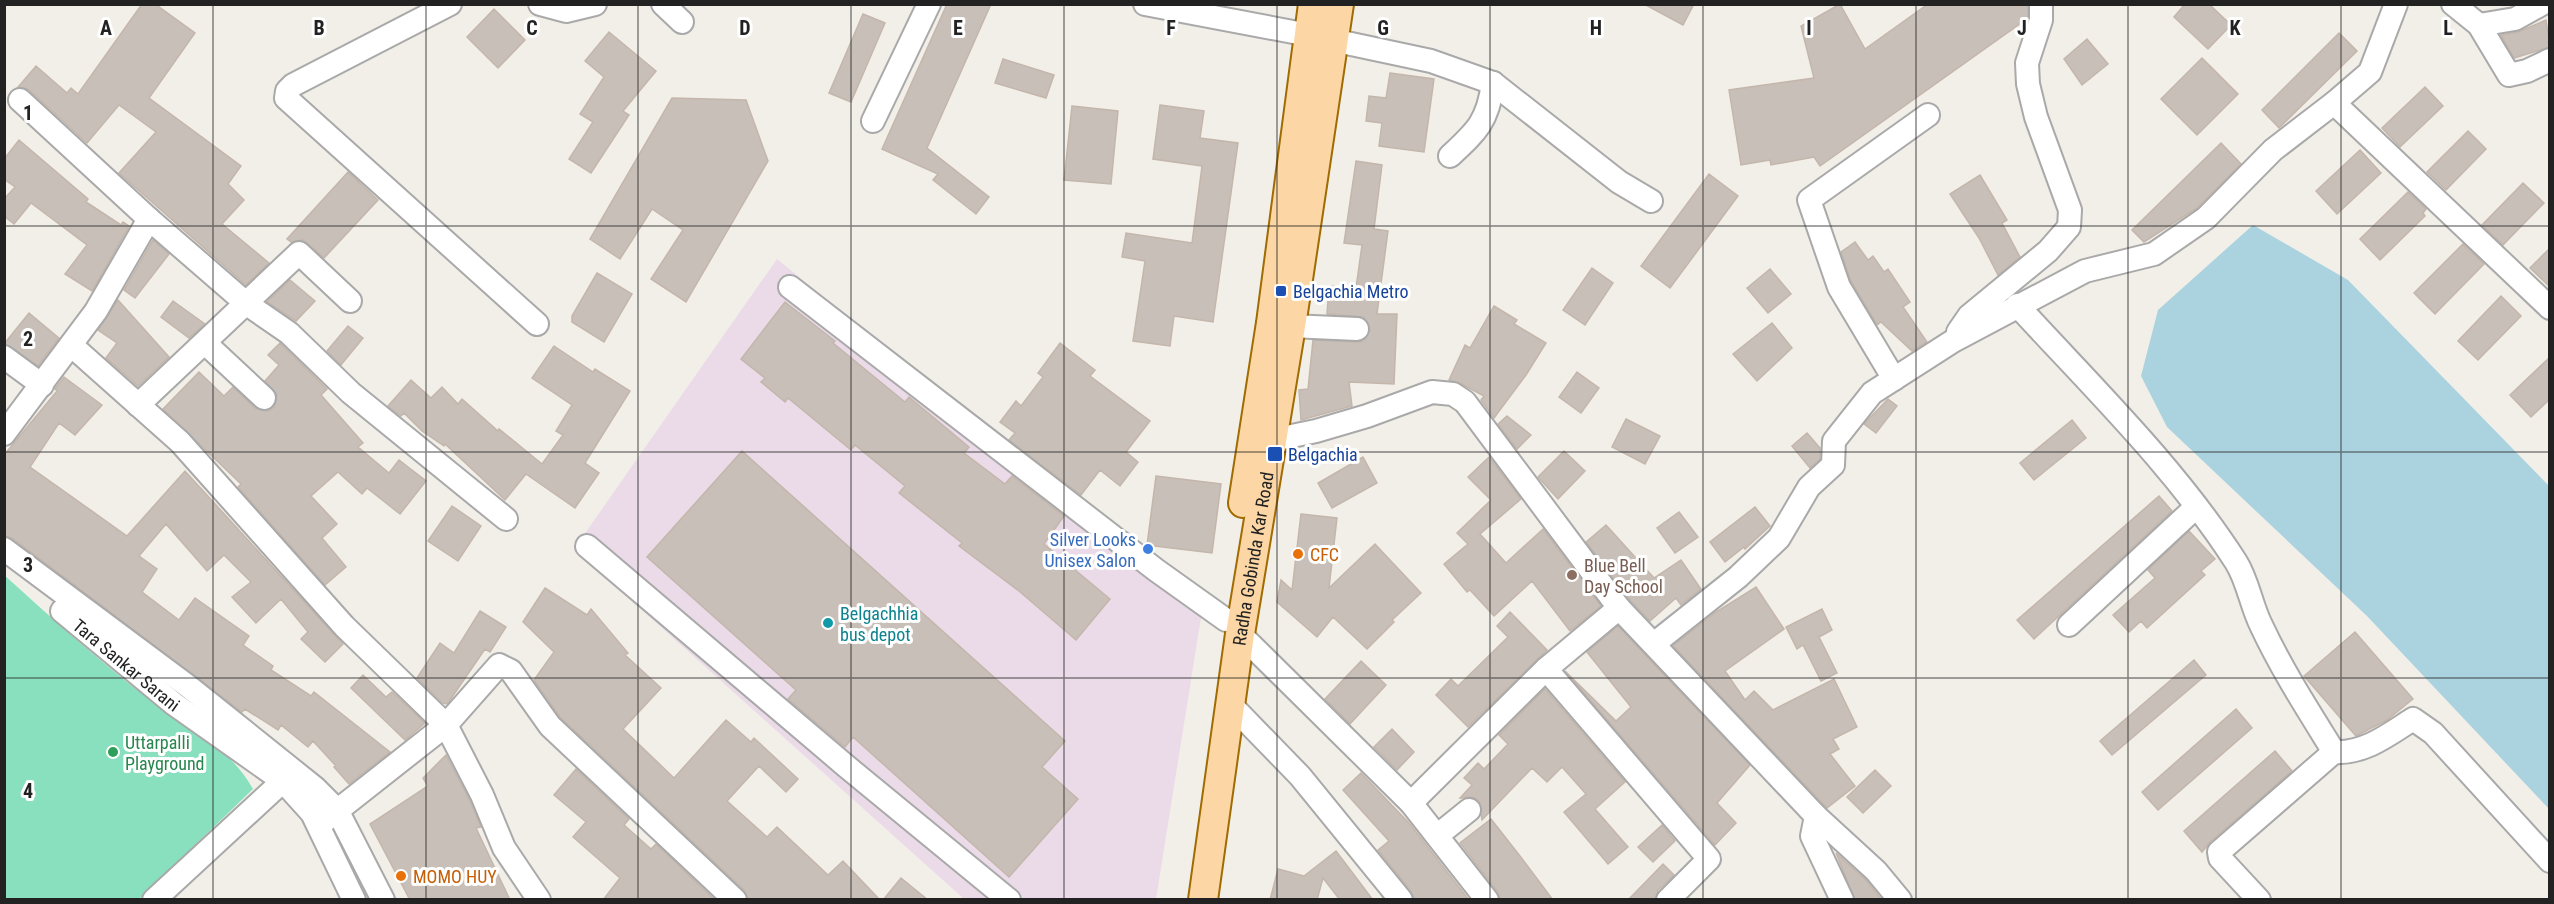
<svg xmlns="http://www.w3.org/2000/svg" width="2554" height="904" viewBox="0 0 2554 904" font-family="'Roboto Condensed',sans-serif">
	<rect width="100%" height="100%" fill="#f2efe9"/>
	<path fill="#ebdbe8" d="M777 259 1203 605 1156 899H964L574 549Z"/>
	<path fill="#88e0be" d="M4 575C45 612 86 649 128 683 170 716 226 741 253 789L139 899H5Z"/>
	<path fill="#aad3df" d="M2253 225 2348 280 2549 486V809L2367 616 2167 427 2141 376 2158 310Z"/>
	<path fill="#c7bfb8" stroke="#c4b6ab" stroke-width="1.5" d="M142 4H155L195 33 149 98 241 166 228 184 244 200 222 224 269 263 246 285 119 173 156 132 119 105 87 143 29 90 18 87 36 66 67 93 71 88 78 94Z
		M947 4H991L927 148 989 197 976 214 933 180 938 174 882 149Z
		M1644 4H1694L1683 25Z
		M1840 4 1865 49 1928 4H2028V18L1820 166 1814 157 1771 165 1770 160 1741 165 1729 90 1814 78 1801 26Z
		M2185 4H2209L2231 25 2208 49 2174 17Z
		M494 9 525 40 498 68 467 37Z
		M863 14 885 23 851 102 829 93Z
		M2546 20 2550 47 2514 58 2501 35 2518 32Z
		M609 32 656 71 623 111 629 115 591 173 569 159 593 122 580 114 604 77 585 61Z
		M2339 33 2357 51 2279 128 2262 110Z
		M2087 39 2108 64 2082 85 2064 59Z
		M2202 58 2238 94 2197 135 2161 99Z
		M1003 59 1054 75 1046 98 995 83Z
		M1390 73 1434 79 1424 152 1379 146 1382 123 1366 121 1369 96 1386 98Z
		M2425 87 2443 106 2400 147 2382 128Z
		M672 98 746 100 768 161 686 302 651 279 683 230 652 209 620 259 590 239Z
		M1160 105 1204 111 1200 138 1238 143 1213 322 1174 316 1170 346 1133 341 1145 261 1122 257 1126 233 1192 243 1202 166 1153 159Z
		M1072 106 1118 111 1111 184 1064 180Z
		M2468 131 2486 149 2446 190 2427 172Z
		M19 140 88 199 86 202 121 225 123 222 129 226 92 291 65 274 87 245 31 203 14 224 4 216V199L15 187 4 179V159Z
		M2221 143 2241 164 2197 208 2144 242 2132 230Z
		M2360 150 2381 173 2337 214 2316 191Z
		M1356 161 1382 165 1374 229 1388 231 1377 314H1397L1394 384 1349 382 1352 406 1301 420 1299 390 1308 389 1313 340 1357 342 1364 341 1370 330 1364 317 1327 314 1329 286 1356 288 1362 245 1344 243Z
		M348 172 378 200 324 258 303 240 291 242 287 239Z
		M1709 174 1738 196 1670 288 1641 266Z
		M1980 175 2007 220 2002 223 2020 257 1998 275 1979 238 1950 194Z
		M2523 183 2544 203 2503 245 2482 225Z
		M2408 192 2426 209 2423 213 2425 216 2380 260 2360 239Z
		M153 240 169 254 135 298 124 290Z
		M1855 242 1868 260 1873 256 1884 272 1888 269 1910 302 1903 307 1927 342 1912 351 1881 322 1877 325 1851 281 1841 252Z
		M2463 244 2484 264 2435 314 2414 293Z
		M2550 248V287L2530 268Z
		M1592 268 1613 283 1585 325 1563 310Z
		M1770 269 1791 294 1768 313 1747 288Z
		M597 273 632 294 604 342 572 322V316Z
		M290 280 315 301 296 321 267 302Z
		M2501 296 2521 316 2478 360 2458 341Z
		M118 300 169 357 138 386 106 358 117 343 98 330Z
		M173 301 205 324 189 338 161 317Z
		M785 302 835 341 833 343 905 402 909 397 969 447 964 453 1005 484 1012 476 1064 516 1044 544 1110 599 1076 640 1019 591 959 546 962 543 899 493 905 486 855 445 851 450 788 398 785 402 761 382 765 378 741 359Z
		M1494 306 1517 320 1514 324 1546 343 1526 375 1494 418 1481 400 1484 396 1460 383 1449 380 1465 345 1470 348Z
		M29 313 59 338 38 366 4 344Z
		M1772 323 1792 348 1757 381 1733 354Z
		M348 326 363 338 341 365 327 351Z
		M280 343 327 389 321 395 363 443 358 447 389 473 399 460 426 481 400 514 367 488 362 494 338 472 311 496 337 524 322 538 346 567 325 585 238 487 241 484 163 409 199 372 224 396 233 387 255 408 268 411 274 407 277 395 265 381 279 365 268 355Z
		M1060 343 1095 370 1090 376 1150 421 1126 452 1138 462 1120 486 1100 470 1081 495 1009 440 1015 433 1000 422 1016 401 1021 406 1043 377 1038 373Z
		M554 346 593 372 595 369 630 391 585 463 599 473 575 508 526 474 505 500 445 444 444 446 422 431 404 413 401 416 388 406 411 380 431 398 442 387 458 404 462 399 498 431 499 429 542 464 563 435 556 431 572 405 532 378Z
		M2550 357V399L2531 417 2510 395Z
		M1577 372 1599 388 1581 413 1559 397Z
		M64 377 102 405 75 435 59 423 30 467 127 536 185 471 343 644 325 662 301 639 308 632 281 599 256 623 232 597 251 582 224 555 207 571 166 524 139 556 157 569 142 592 179 620 195 598 249 636 243 645 273 666 271 670 311 696 314 692 390 752 349 784 334 767 336 766 313 741 308 747 281 725 278 730 245 709 242 712 12 538 4 536V455L57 391 55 389Z
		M1888 399 1897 406 1876 433 1864 424Z
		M1507 416 1531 435 1517 449 1498 424Z
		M1626 419 1660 436 1645 464 1612 447Z
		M2072 420 2086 438 2034 480 2020 463Z
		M1807 433 1820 448V459L1810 468 1792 446Z
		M742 451 1065 741 1042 767 1078 799 1009 877 853 737 845 747 788 699 796 690 647 557Z
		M1564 451 1585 471 1558 499 1538 477Z
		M1363 457 1377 483 1332 508 1318 483Z
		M1489 457 1521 499 1480 534 1506 563 1543 529 1601 606 1570 631 1532 581 1494 616 1470 590 1467 592 1444 564 1468 544 1457 533 1491 500 1468 477Z
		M1156 476 1221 484 1212 553 1147 545Z
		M2159 496 2172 511 2034 639 2017 620Z
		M452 506 481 526 458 561 428 541Z
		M1755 507 1770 526 1745 549 1744 547 1725 562 1710 542Z
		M1679 512 1698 537 1675 553 1657 528Z
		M1301 514 1337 518 1329 588 1375 544 1421 593 1392 620 1394 622 1367 649 1333 617 1317 637 1277 602 1281 580 1292 590Z
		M1606 525 1654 578 1681 560 1701 589 1681 605 1676 598 1650 621 1629 599 1586 542Z
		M2189 531 2215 559 2201 571 2205 575 2147 628 2141 621 2129 632 2113 615 2155 578 2148 570Z
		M1756 587 1784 629 1725 671 1745 700 1754 691 1773 710 1834 679 1857 727 1833 739 1839 749 1830 754 1855 786 1827 808 1673 646 1716 612Z
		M545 588 587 615 591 609 628 653 625 655 661 688 623 729 674 778 726 720 751 742 754 738 798 779 786 792 759 766 727 801 767 837 777 827 828 875 843 861 880 900H748L744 890 560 717 534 680 554 652 523 622Z
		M1822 609 1832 630 1819 637 1837 673 1821 681 1803 645 1797 649 1786 627Z
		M480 611 506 627 490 652 485 649 450 700 447 704 443 703 417 678 440 643 454 653Z
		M1510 612 1547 650 1468 727 1436 695 1451 679 1458 686 1508 637 1497 626Z
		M1618 626 1750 765 1717 803 1736 823 1715 845 1565 671 1616 721 1631 707 1587 652Z
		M2355 632 2413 699 2387 720 2356 736 2304 676Z
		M2194 660 2206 675 2112 755 2100 741Z
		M1361 661 1386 685 1350 724 1325 699Z
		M363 675 386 697 392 692 425 723 405 740 351 688Z
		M1545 689 1625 782 1595 809 1628 847 1608 864 1564 812 1586 794 1562 767 1547 782 1532 768 1482 820 1479 801 1473 797 1460 798 1472 785 1464 778 1478 763 1484 769 1508 744 1499 735Z
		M2236 709 2252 728 2158 810 2142 792Z
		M1392 729 1414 752 1397 770 1374 747Z
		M2275 751 2292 771 2210 842 2202 852 2184 831Z
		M446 755 470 801 481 827 476 828 510 900H410L370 824 428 786 423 778Z
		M576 769 629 819 624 825 651 849 656 844 715 900H603L620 878 573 837 586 822 554 795Z
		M1875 770 1891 786 1863 813 1847 797Z
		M1361 773 1409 823 1469 900H1414L1411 891 1378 850 1389 841 1343 790Z
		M1491 819 1520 856 1553 900H1500L1498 892 1460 843Z
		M1662 825 1675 841 1653 862 1638 847Z
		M1336 851 1373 900H1340L1323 878 1317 900H1270L1278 869 1304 876Z
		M1836 853 1866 880 1882 900H1855Z
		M1663 864 1674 875 1658 890 1655 900H1628Z
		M901 878 928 900H883Z"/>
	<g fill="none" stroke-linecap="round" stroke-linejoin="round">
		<defs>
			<g id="minor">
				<path d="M450 4 293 85 287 91 286 98 537 324"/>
				<path d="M540 4 566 11 595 4"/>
				<path d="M663 4 682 22"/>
				<path d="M1145 4 1309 35 1431 61 1493 83 1619 182 1651 201"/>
				<path d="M2453 4 2479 25 2509 75 2527 71 2550 60"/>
				<path d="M2479 25 2515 19 2542 4"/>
				<path d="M20 100 149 219 247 304 289 333 351 393 506 519"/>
				<path d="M2334 103 2370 72 2396 4"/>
				<path d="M873 121 929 4"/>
				<path d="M1450 156C1477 131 1488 121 1493 83"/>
				<path d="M790 287 1156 570 1226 620"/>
				<path d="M2017 305C2093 388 2175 467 2236 562 2248 581 2251 605 2261 625 2282 670 2308 710 2334 752"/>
				<path d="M1291 326 1357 329"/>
				<path d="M1958 332 1969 316 2048 251 2069 227 2070 210 2036 117 2028 84 2027 63 2041 20V4"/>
				<path d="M205 343 264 398"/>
				<path d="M71 345 180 442 344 626 446 725 319 825"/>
				<path d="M4 357 42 385"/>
				<path d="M1894 379 1839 287 1809 200 1928 115"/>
				<path d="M138 405 299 253 350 301"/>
				<path d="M4 434 96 311 149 219"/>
				<path d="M1258 443 1316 431 1367 416 1432 392 1453 394 1465 402 1619 608 1816 816 1876 871 1900 900"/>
				<path d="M587 546 846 766 1009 900"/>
				<path d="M4 549 189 687 315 788 337 810 383 900"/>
				<path id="s1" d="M62 611 174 704 283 781 312 813 354 900"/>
				<path d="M2069 625 2196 507"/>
				<path d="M1240 634 1411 803 1546 669 1619 608"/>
				<path d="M1655 643 1738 577 1779 538 1809 487 1833 465 1834 441 1872 393 1953 341 2085 271 2154 254 2206 218 2273 150 2334 103 2550 308"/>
				<path d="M1546 669 1709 859 1668 900"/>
				<path d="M1231 705 1300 776 1401 900"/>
				<path d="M1411 803 1487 900"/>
				<path d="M1816 816 1812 836 1842 900"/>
				<path d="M1438 835 1469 810"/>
				<path d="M154 900 283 781"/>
				<path d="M539 900 504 848 482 795 446 725 499 665 511 671 550 726 735 900"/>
				<path d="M2259 900 2220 858 2219 852 2334 752C2364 754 2388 735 2413 719L2433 733 2550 861"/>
			</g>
			<g id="major">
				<path d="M1243 503 1271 323 1313 4"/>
				<path id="s2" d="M1203 900 1240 634 1291 326 1339 4"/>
			</g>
		</defs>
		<use href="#minor" stroke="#a9a9a9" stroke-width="26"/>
		<use href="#major" stroke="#a06b00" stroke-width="32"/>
		<use href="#minor" stroke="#fff" stroke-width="22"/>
		<use href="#major" stroke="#fcd6a4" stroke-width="28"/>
	</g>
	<path fill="none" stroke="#222" stroke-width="1.5" stroke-opacity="0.55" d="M213 4V900M426 4V900M638 4V900M851 4V900M1064 4V900M1277 4V900M1490 4V900M1703 4V900M1916 4V900M2128 4V900M2341 4V900M4 226H2550M4 452H2550M4 678H2550"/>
	<g fill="#1a4fb4" stroke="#fff" stroke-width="2">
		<rect x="1275" y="285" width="12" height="12" rx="3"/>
		<rect x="1267" y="446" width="16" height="16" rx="3"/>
	</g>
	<circle fill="#3f7fe0" stroke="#fff" stroke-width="2" cx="1148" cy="549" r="6"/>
	<g fill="#e8710a" stroke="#fff" stroke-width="2">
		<circle cx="1298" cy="554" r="6"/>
		<circle cx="401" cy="876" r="6"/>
	</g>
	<circle fill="#8d6e63" stroke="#fff" stroke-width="2" cx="1572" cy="575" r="6"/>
	<circle fill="#0f9aa8" stroke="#fff" stroke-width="2" cx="828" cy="623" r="6"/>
	<circle fill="#2e9e5b" stroke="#fff" stroke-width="2" cx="113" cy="752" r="6"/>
	<g text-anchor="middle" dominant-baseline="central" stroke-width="6" stroke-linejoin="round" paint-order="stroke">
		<g font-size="18" fill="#164399" stroke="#fff" text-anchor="start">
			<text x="1293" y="291">Belgachia Metro</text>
			<text x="1288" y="454">Belgachia</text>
		</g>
		<g font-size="18" fill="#366cbe" stroke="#fff" text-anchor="end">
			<text x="1136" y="539">Silver Looks<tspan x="1136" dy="21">Unisex Salon</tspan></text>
		</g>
		<g font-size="18" fill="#c56008" stroke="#fff" text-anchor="start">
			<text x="1310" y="554">CFC</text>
			<text x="413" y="876">MOMO HUY</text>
		</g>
		<g font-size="18" fill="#222" stroke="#fff">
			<text stroke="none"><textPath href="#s2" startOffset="345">Radha Gobinda Kar Road</textPath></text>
			<text stroke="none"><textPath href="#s1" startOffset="84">Tara Sankar Sarani</textPath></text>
		</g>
		<g font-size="18" fill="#785e54" stroke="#fff" text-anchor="start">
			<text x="1584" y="565">Blue Bell<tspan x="1584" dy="21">Day School</tspan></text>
		</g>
		<g font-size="18" fill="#0d838f" stroke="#fff" text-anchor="start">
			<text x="840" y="613">Belgachhia<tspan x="840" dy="21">bus depot</tspan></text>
		</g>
		<g font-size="18" fill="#27864d" stroke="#fff" text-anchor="start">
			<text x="125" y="742">Uttarpalli<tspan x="125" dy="21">Playground</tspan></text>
		</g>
	</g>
	<g font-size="20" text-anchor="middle" font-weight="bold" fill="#222" stroke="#fff" stroke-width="6" stroke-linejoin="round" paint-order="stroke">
		<text x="106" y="35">A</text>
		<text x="319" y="35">B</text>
		<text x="532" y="35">C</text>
		<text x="745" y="35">D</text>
		<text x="958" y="35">E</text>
		<text x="1171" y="35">F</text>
		<text x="1383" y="35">G</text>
		<text x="1596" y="35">H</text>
		<text x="1809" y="35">I</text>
		<text x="2022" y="35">J</text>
		<text x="2235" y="35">K</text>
		<text x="2448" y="35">L</text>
		<text x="28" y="120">1</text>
		<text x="28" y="346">2</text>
		<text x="28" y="572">3</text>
		<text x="28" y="798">4</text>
	</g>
	<rect width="2554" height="904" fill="none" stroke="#222222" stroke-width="12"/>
</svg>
